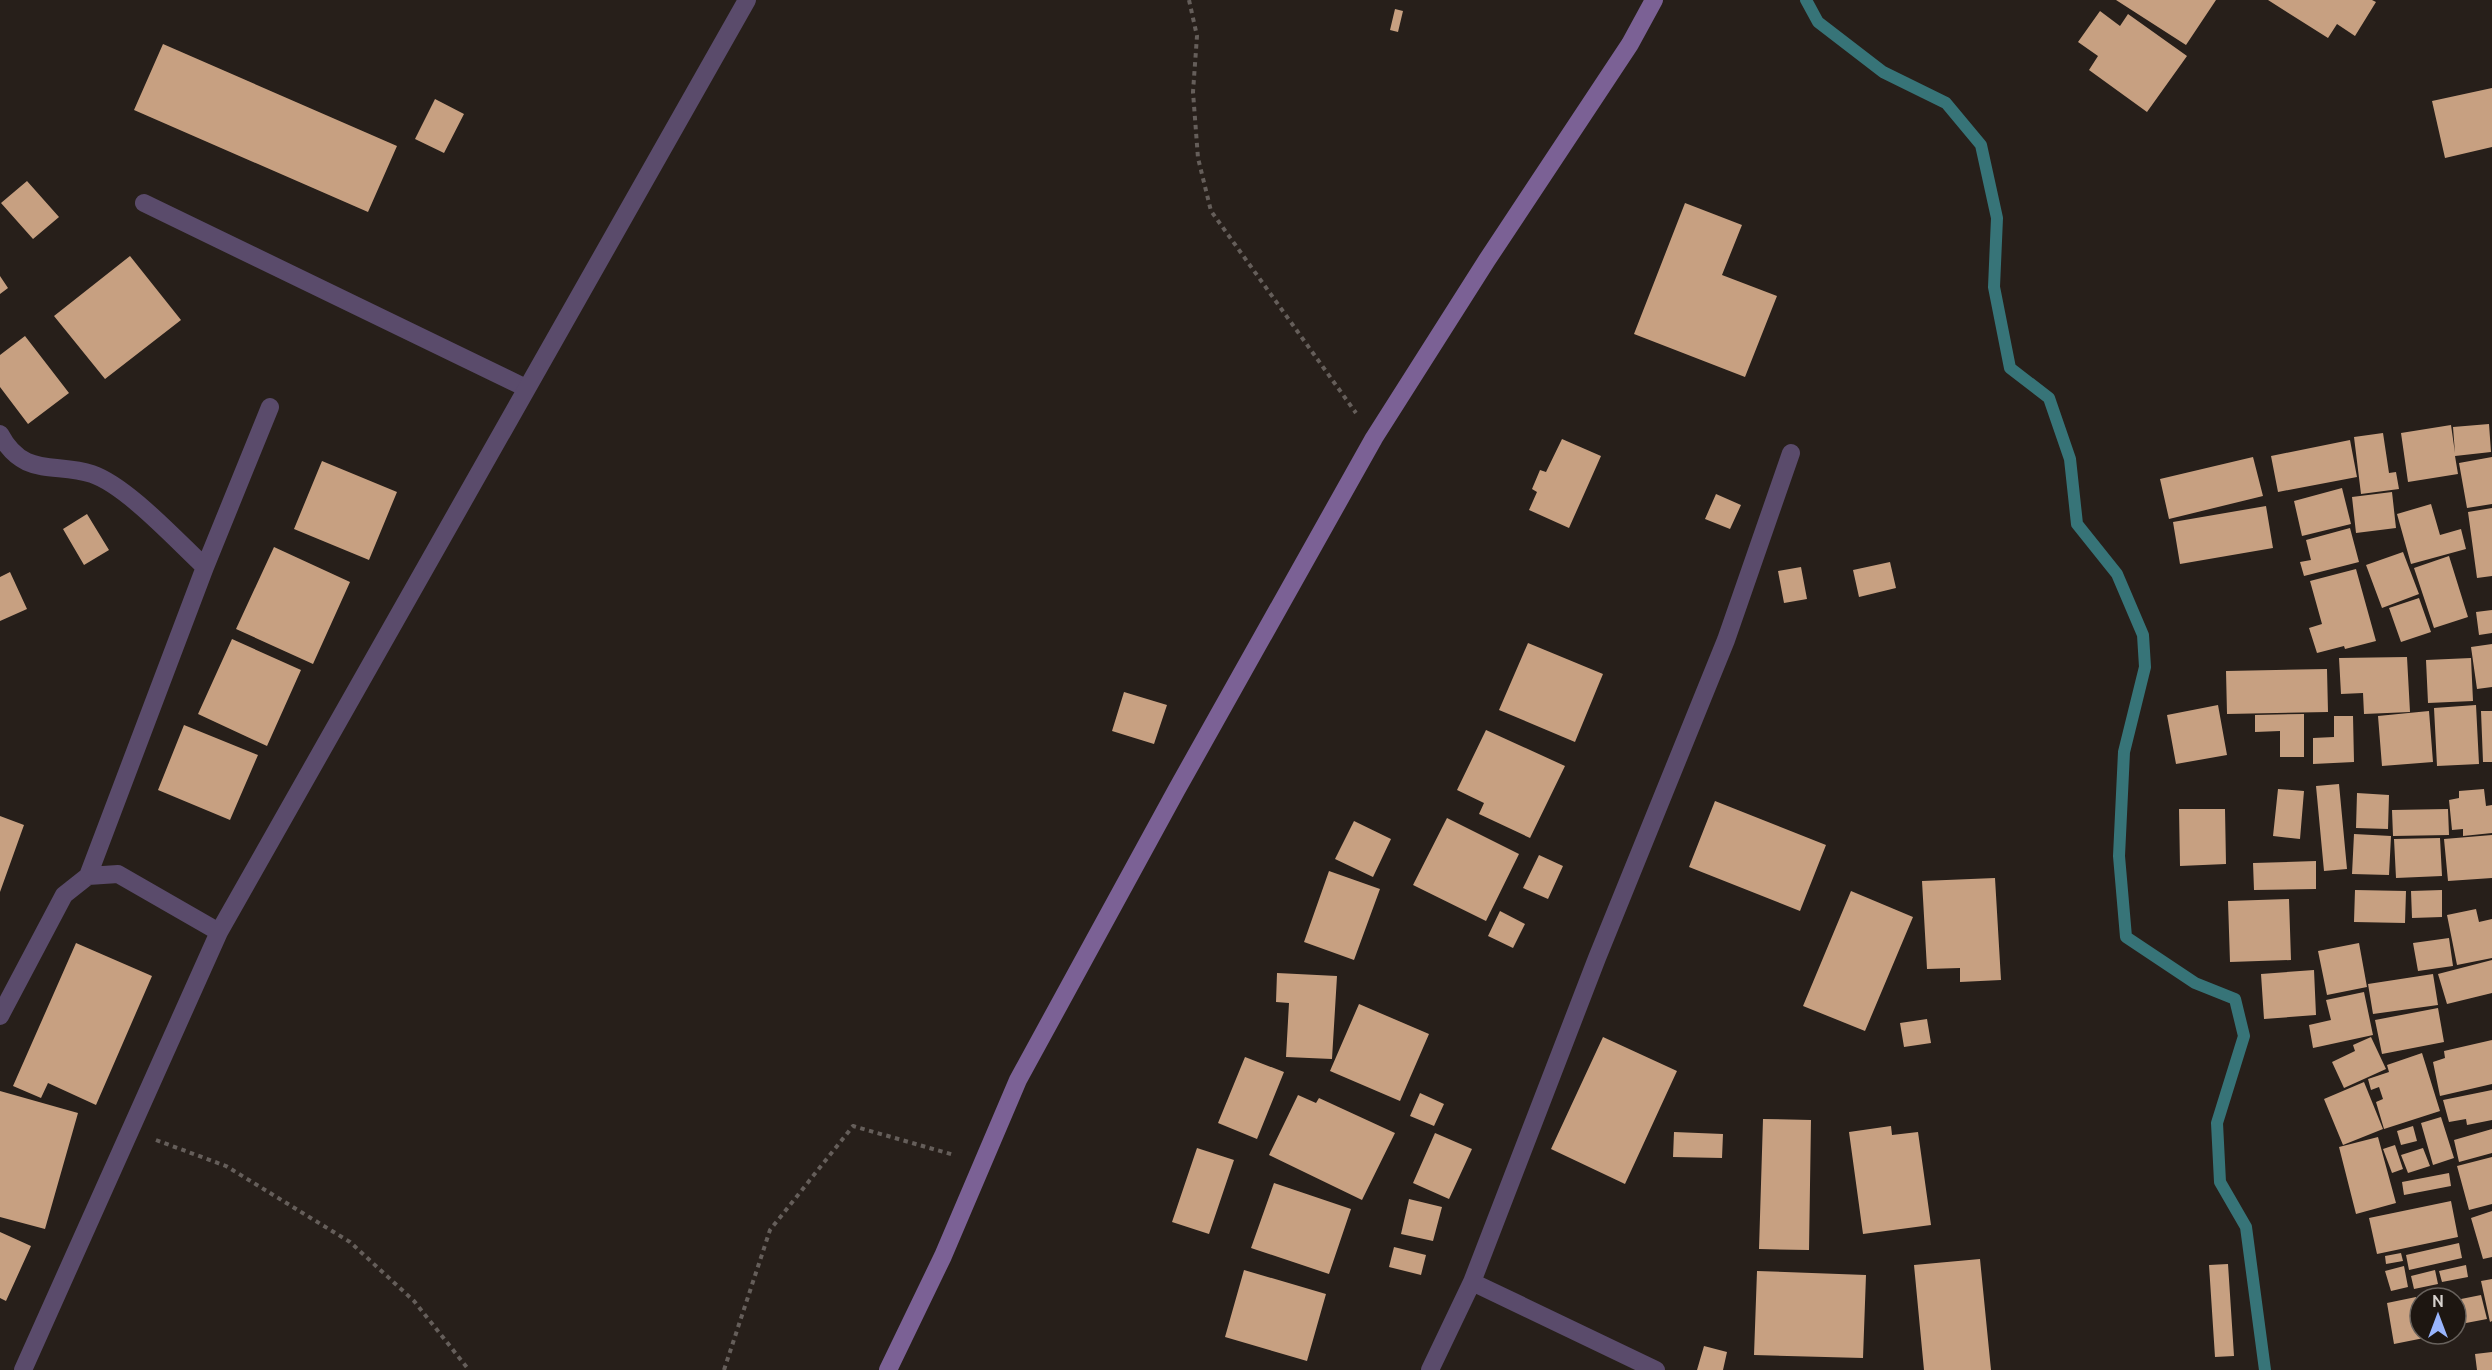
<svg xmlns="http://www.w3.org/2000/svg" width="2492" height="1370" viewBox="0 0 2492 1370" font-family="Ubuntu,sans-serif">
	<rect width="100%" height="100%" fill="#271f1a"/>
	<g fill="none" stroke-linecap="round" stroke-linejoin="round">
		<path stroke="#377478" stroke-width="12" d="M1806 0 1818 22 1883 72 1946 103 1981 145 1997 218 1994 287 2010 368 2049 398 2070 459 2077 524 2117 574 2143 635 2145 667 2124 752 2119 856 2126 937 2195 983 2235 999 2244 1036 2217 1123 2220 1182 2246 1227 2265 1370"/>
	</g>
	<path fill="#c7a081" d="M2116 0H2216L2186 45Z
		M2268 0H2372L2376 2 2355 36 2337 24 2328 38Z
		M1395 9 1403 11 1398 32 1390 30Z
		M2100 11 2120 26 2128 14 2187 56 2147 112 2089 70 2098 56 2078 42Z
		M163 44 397 146 368 212 134 110Z
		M2492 88V147L2445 158 2432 101Z
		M435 99 464 114 444 153 415 139Z
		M27 181 59 217 33 239 1 203Z
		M1685 203 1742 225 1722 275 1777 296 1745 377 1634 334Z
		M130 256 181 320 105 379 54 316Z
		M0 276 8 288 0 294Z
		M25 336 69 393 28 424 0 387V355Z
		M2489 424 2491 452 2455 456 2458 474 2408 482 2401 433 2451 425 2455 453 2453 427Z
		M2383 433 2389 473 2396 472 2399 489 2361 494 2354 437Z
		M1562 439 1601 456 1569 528 1529 510 1537 492 1532 489 1540 470 1546 472Z
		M2350 440 2357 477 2278 492 2271 456Z
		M2253 457 2263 496 2169 519 2160 479Z
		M2492 457V504L2467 508 2459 463Z
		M322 461 397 492 369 560 294 529Z
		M2342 488 2351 524 2302 536 2294 501Z
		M2392 492 2396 528 2356 533 2352 497Z
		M1716 494 1741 505 1730 529 1705 519Z
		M2431 504 2440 535 2461 529 2466 549 2411 564 2397 514Z
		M2266 506 2273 548 2180 564 2173 522Z
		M2492 508V576L2477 578 2468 512Z
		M87 514 109 550 84 565 63 529Z
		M2350 528 2359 562 2304 576 2300 562 2311 560 2306 540Z
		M274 547 350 582 313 664 236 629Z
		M2403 552 2419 594 2382 608 2366 565Z
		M2449 556 2468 617 2434 628 2414 568Z
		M1890 562 1896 588 1859 597 1853 570Z
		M1801 567 1807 599 1784 603 1778 571Z
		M2356 569 2376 641 2345 649 2344 646 2317 653 2309 628 2322 624 2310 581Z
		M10 572 27 609 0 621V577Z
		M2419 598 2431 632 2401 642 2389 608Z
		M2492 610V633L2479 635 2476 612Z
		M232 639 301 670 267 746 198 714Z
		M1528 643 1603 674 1575 742 1499 710Z
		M2492 644V687L2477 689 2471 647Z
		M2407 657 2410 712 2364 714 2363 693 2341 694 2339 658Z
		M2471 658 2473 701 2428 703 2426 660Z
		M2327 669 2328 712 2227 714 2226 671Z
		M1124 692 1167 705 1154 744 1112 731Z
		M2218 705 2227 755 2176 764 2167 715Z
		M2476 705 2479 764 2437 766 2434 708Z
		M2429 711 2433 762 2382 766 2378 716Z
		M2481 711H2492V762H2483Z
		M2304 714V757H2280V731L2255 732V715Z
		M2334 716H2353L2354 762 2313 764V738L2334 737Z
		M184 725 258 755 230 820 158 790Z
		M1486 730 1565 766 1530 838 1479 814 1484 803 1457 790Z
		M2339 784 2347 869 2324 871 2316 786Z
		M2278 789 2304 791 2300 839 2273 836Z
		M2484 789 2486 806 2492 805V833L2463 836V829L2452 830 2449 800 2459 798V791Z
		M2357 793 2389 795 2388 829 2356 828Z
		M1715 801 1826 845 1800 911 1689 867Z
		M2179 809H2225L2226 864 2180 866Z
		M2448 809 2449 835 2393 836 2392 810Z
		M0 816 24 825 0 892Z
		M1447 818 1519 854 1486 921 1413 885Z
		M1354 821 1391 839 1373 877 1335 859Z
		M2354 834 2391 836 2389 875 2352 874Z
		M2492 835V878L2448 881 2444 839Z
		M2440 838 2442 876 2396 878 2394 839Z
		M1539 855 1563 866 1548 899 1523 888Z
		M2316 861V889L2254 890 2253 863Z
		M1329 871 1380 889 1354 960 1304 942Z
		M1995 878 2001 980 1960 982V968L1927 969 1922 881Z
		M2355 890 2406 891 2405 923 2354 922Z
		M2442 890V917L2412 918 2411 891Z
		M1851 891 1913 917 1865 1031 1803 1006Z
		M2289 899 2291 960 2230 962 2228 901Z
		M2476 909 2479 922 2492 919V958L2457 965 2447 915Z
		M1500 911 1525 924 1513 948 1488 936Z
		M2449 938 2453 966 2418 971 2413 943Z
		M76 943 152 976 96 1105 48 1083 41 1098 13 1086Z
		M2359 943 2367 987 2327 995 2318 951Z
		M2492 960V993L2447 1004 2438 974Z
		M2314 970 2316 1015 2264 1019 2261 974Z
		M1277 973 1337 976 1332 1059 1286 1057 1289 1003 1276 1002Z
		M2433 974 2438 1005 2373 1014 2368 984Z
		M2364 992 2373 1035 2313 1048 2309 1025 2331 1020 2326 1000Z
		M1359 1004 1429 1034 1400 1101 1330 1071Z
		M2438 1008 2444 1042 2382 1054 2375 1020Z
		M1927 1019 1931 1043 1904 1047 1900 1023Z
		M1603 1037 1677 1071 1625 1184 1551 1149Z
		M2371 1037 2386 1069 2344 1088 2332 1062 2355 1051 2353 1045Z
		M2492 1040V1084L2440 1096 2433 1062 2445 1058 2444 1051Z
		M2422 1053 2440 1111 2384 1129 2376 1102 2383 1099 2379 1087 2371 1090 2368 1079 2389 1072 2387 1065Z
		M1245 1057 1284 1072 1257 1139 1218 1123Z
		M2364 1082 2383 1129 2343 1145 2324 1099Z
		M2492 1090V1120L2467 1125 2466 1119 2449 1122 2443 1100Z
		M0 1091 78 1113 45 1229 0 1217Z
		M1420 1093 1444 1104 1434 1126 1410 1116Z
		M1298 1095 1316 1103 1319 1098 1395 1133 1362 1200 1269 1155Z
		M2441 1117 2454 1158 2433 1165 2421 1123Z
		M1763 1119 1811 1120 1809 1250 1759 1249Z
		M1891 1126 1892 1135 1918 1132 1931 1225 1863 1234 1849 1132Z
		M2413 1126 2417 1141 2401 1145 2397 1131Z
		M2492 1129V1153L2459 1162 2454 1140Z
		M1674 1132 1723 1134 1722 1158 1673 1157Z
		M1435 1133 1472 1149 1449 1199 1413 1183Z
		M2378 1137 2396 1203 2356 1214 2339 1147Z
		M2395 1145 2403 1169 2392 1173 2383 1149Z
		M1197 1148 1234 1160 1209 1234 1172 1222Z
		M2423 1148 2430 1166 2408 1173 2401 1155Z
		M2492 1157V1204L2469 1210 2457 1166Z
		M2449 1173 2451 1186 2404 1195 2402 1182Z
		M1274 1183 1351 1209 1329 1274 1251 1248Z
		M1409 1199 1442 1207 1433 1241 1401 1234Z
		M2451 1201 2458 1237 2377 1254 2369 1218Z
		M2492 1211V1257L2483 1259 2471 1218Z
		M0 1232 31 1246 6 1301 0 1298Z
		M2459 1243 2462 1258 2409 1270 2406 1255Z
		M1394 1247 1426 1255 1421 1275 1389 1267Z
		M2401 1253 2403 1261 2386 1264 2385 1256Z
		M1980 1259 1991 1370H1924L1914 1265Z
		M2228 1264 2234 1356 2215 1357 2209 1265Z
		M2466 1265 2468 1277 2442 1282 2439 1271Z
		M2404 1266 2408 1287 2391 1291 2385 1271Z
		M1244 1270 1326 1294 1307 1361 1225 1337Z
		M2435 1270 2438 1284 2414 1289 2411 1276Z
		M1757 1271 1866 1275 1863 1358 1754 1355Z
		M2492 1279V1321L2490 1322 2481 1281Z
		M2451 1291 2453 1298H2420V1297Z
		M2481 1295 2487 1319 2466 1323 2461 1299Z
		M2416 1297 2420 1334 2424 1338 2394 1344 2387 1303Z
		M1704 1346 1727 1352 1723 1370H1697Z
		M2492 1352V1370H2477L2475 1354Z"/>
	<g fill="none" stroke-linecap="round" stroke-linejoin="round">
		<path stroke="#655e5a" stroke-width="4" stroke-dasharray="4.5 4.5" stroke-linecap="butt" d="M1189 0 1197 36 1193 92 1198 158 1211 211 1356 413
			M156 1140 226 1166 350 1242 414 1301 469 1370
			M724 1370 770 1230 853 1126 954 1155"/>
		<path stroke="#5a4b6b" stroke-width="18" d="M144 203 526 388"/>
		<path stroke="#5a4b6b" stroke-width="18" d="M0 434C23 478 55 462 92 474 127 486 177 541 205 567
			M88 876 205 567 270 407
			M0 1016 64 895 88 876 118 874 219 932
			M23 1370 219 932 747 0
			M1430 1370 1472 1282
			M1656 1370 1472 1282 1597 958 1726 640 1791 453"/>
		<path stroke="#7b6195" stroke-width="18" d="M888 1370 943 1256 1018 1080 1177 789 1374 438 1487 260 1630 44 1654 0"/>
	</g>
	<g transform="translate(2438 1316)"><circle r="28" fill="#1d1611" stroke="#67615c" stroke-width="1.5"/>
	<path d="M0-4.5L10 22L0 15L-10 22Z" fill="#99b5fd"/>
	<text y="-9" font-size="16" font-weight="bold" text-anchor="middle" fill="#d6d1cd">N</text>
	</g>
</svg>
